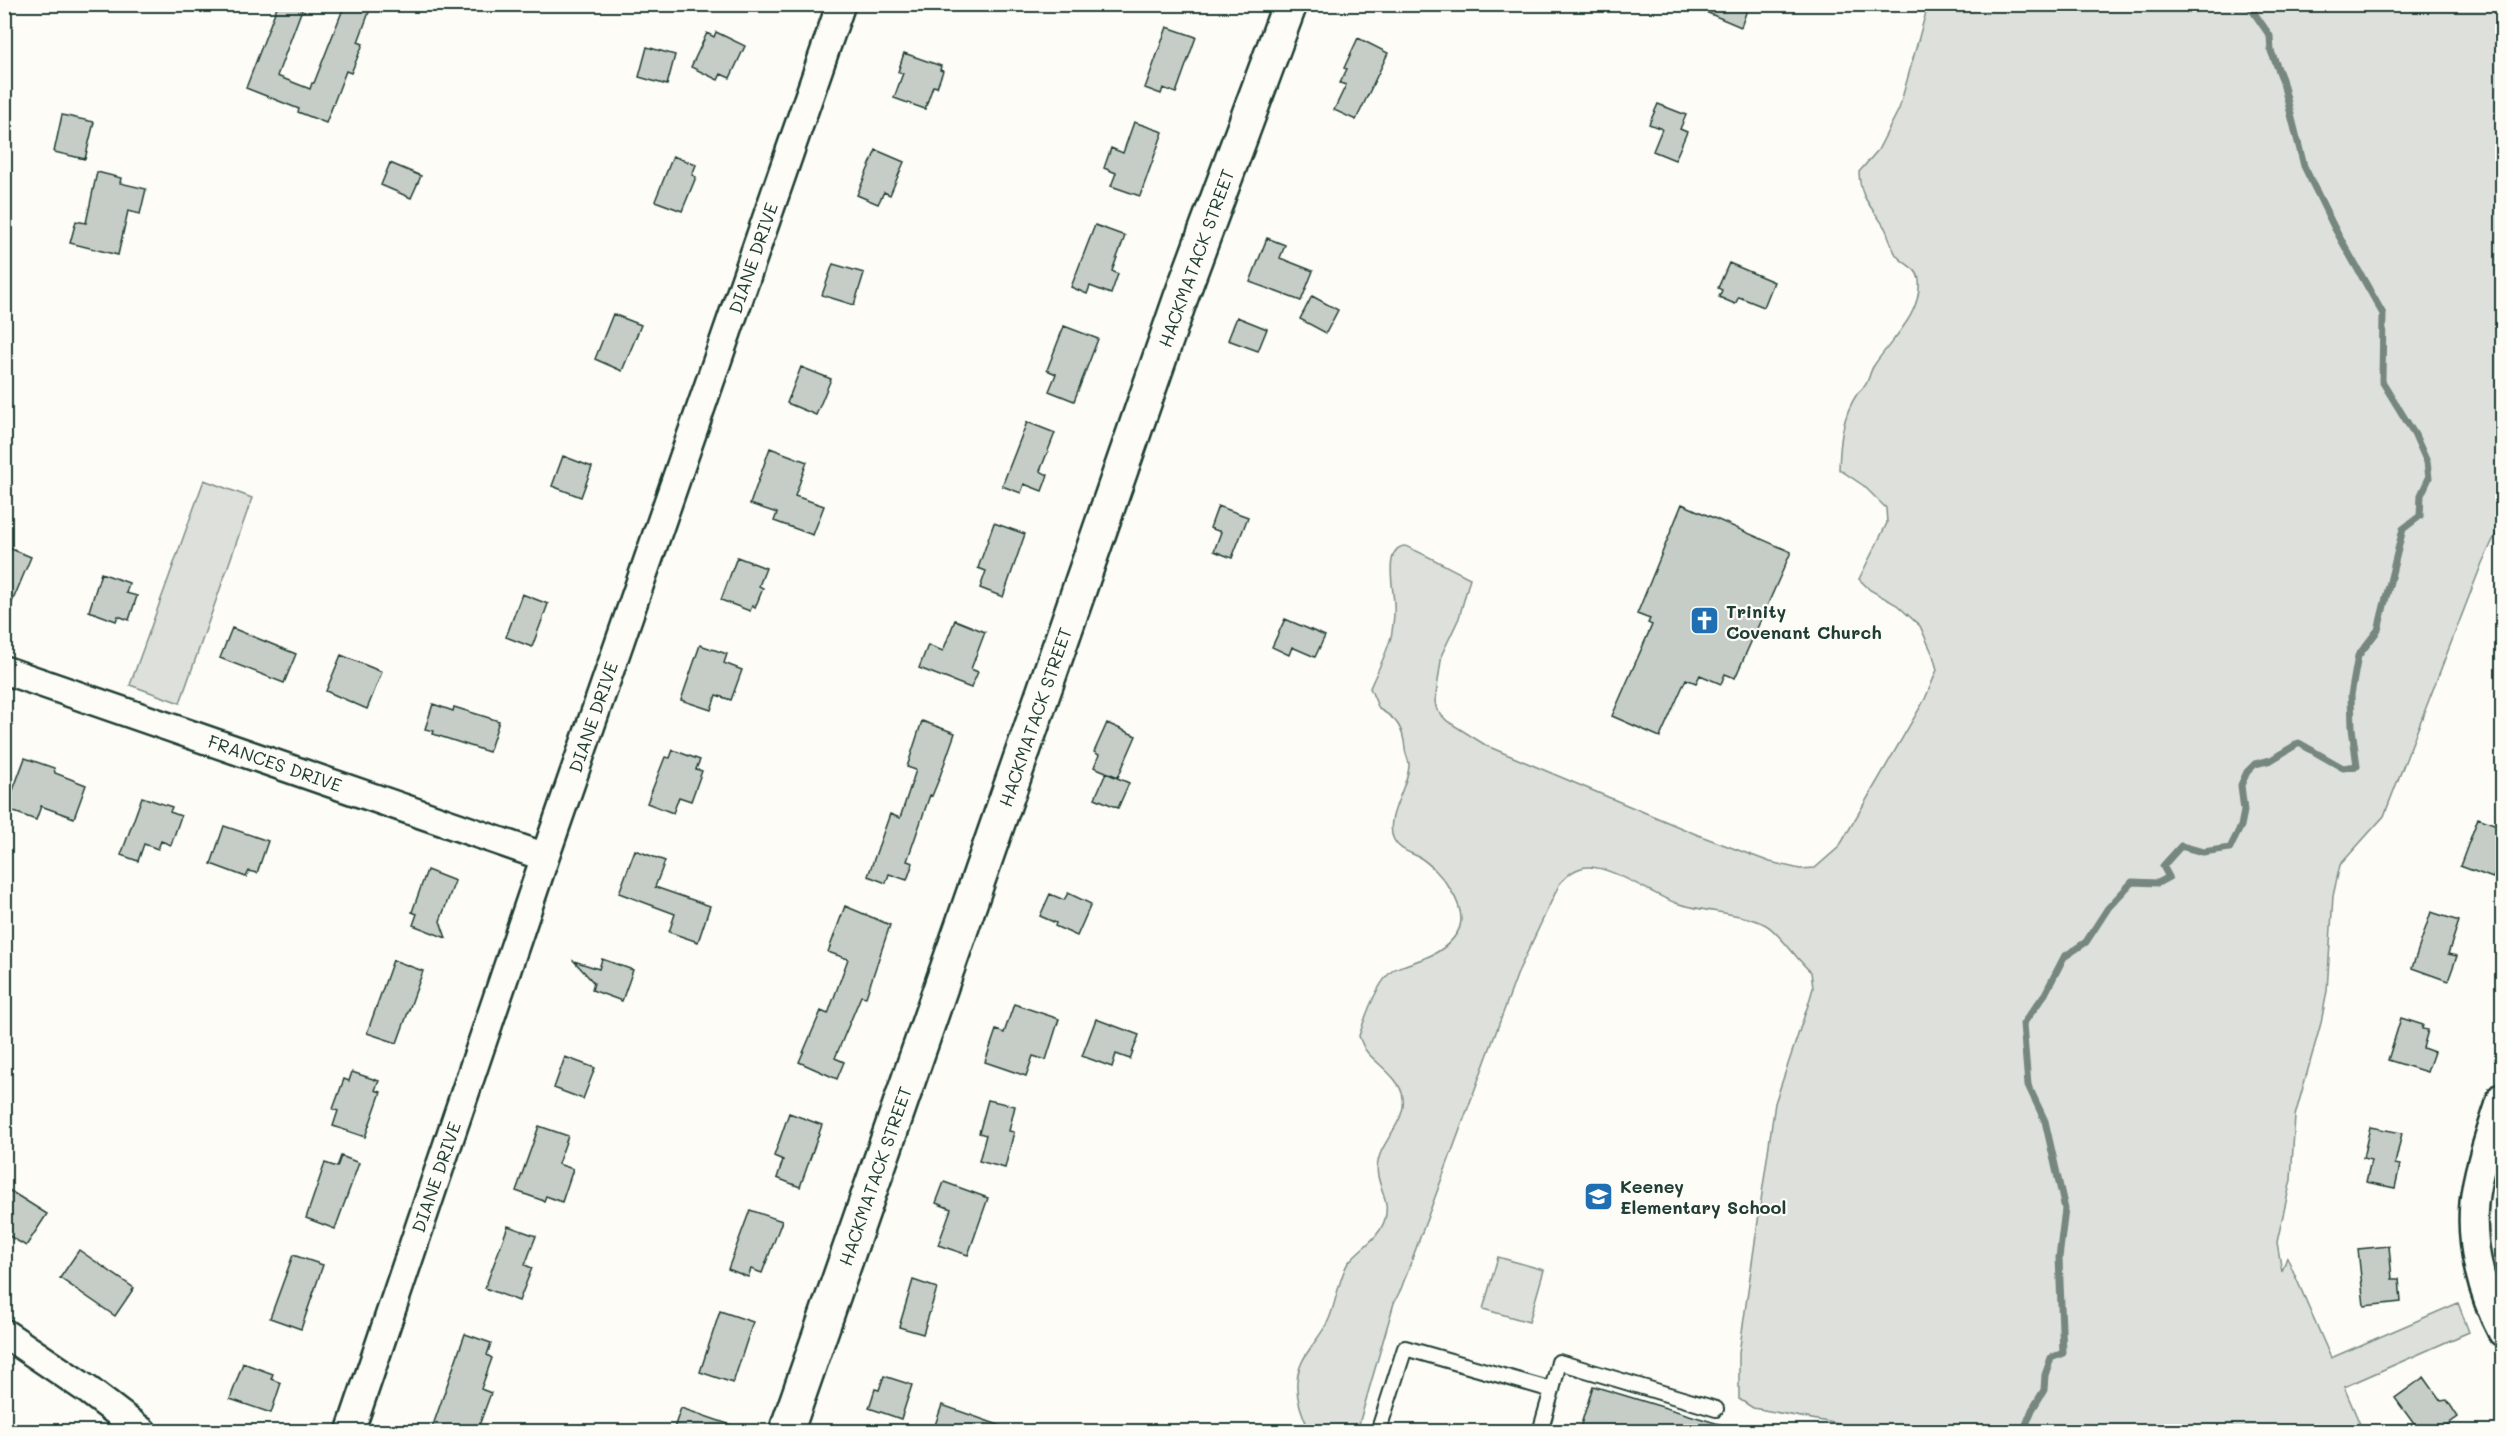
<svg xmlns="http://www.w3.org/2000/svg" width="2507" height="1436" viewBox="0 0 2507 1436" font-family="Mali,sans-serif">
	<rect width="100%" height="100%" fill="#fdfcf7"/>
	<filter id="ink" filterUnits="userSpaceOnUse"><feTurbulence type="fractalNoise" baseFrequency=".0167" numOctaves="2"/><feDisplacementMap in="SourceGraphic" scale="12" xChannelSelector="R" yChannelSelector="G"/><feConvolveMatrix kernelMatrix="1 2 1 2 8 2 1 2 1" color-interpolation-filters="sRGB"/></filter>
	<g filter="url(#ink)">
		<path fill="#dde0db" stroke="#7e8e88" stroke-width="1.5" d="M1928 5H2502V521L2482 563 2384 816 2340 865 2333 896 2327 991 2321 1023 2295 1116 2291 1180 2277 1242 2282 1272 2287 1257 2331 1358 2458 1303 2469 1332 2344 1387 2363 1431 1856 1432 1844 1425 1753 1408 1739 1399V1353L1775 1103 1809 1002 1813 988 1811 972C1797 960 1780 933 1766 925 1744 913 1703 912 1676 903 1653 895 1610 865 1587 867 1575 868 1568 875 1560 883L1519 970 1401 1289 1394 1303 1357 1431H1310C1299 1410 1291 1385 1302 1362 1309 1347 1322 1335 1329 1319 1336 1303 1339 1277 1348 1263 1359 1248 1377 1241 1384 1222 1394 1195 1368 1182 1381 1152 1388 1136 1406 1117 1403 1098 1401 1079 1379 1066 1367 1052 1363 1047 1361 1041 1359 1036 1365 1017 1377 983 1392 971 1396 967 1403 966 1408 964 1427 958 1446 951 1457 933 1472 909 1439 869 1419 857 1410 852 1400 851 1394 840 1383 819 1409 786 1409 765 1409 760 1405 754 1405 748 1403 727 1396 718 1379 709L1370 688C1377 671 1389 650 1392 632 1393 623 1395 613 1394 604 1394 591 1383 549 1404 546 1408 545 1461 574 1470 578L1459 618 1442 654 1435 702 1437 710 1447 721 1487 746 1698 835 1770 862 1800 869 1815 868 1839 847 1925 699 1937 670 1933 655 1920 626 1897 605 1870 590 1859 579 1887 523 1886 508 1864 486 1839 469C1840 443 1842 416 1857 394 1859 391 1864 388 1866 384 1869 379 1870 372 1873 367 1890 340 1922 315 1919 280 1918 268 1905 265 1898 257 1891 250 1890 237 1885 228 1872 206 1860 200 1859 172L1878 150 1899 109Z
			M204 480 252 498 180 703 130 685Z
			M1498 1257 1544 1270 1529 1322 1483 1309Z"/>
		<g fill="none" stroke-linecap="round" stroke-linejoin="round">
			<path stroke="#75877f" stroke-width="7" d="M2023 1432 2032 1410 2044 1390 2045 1375 2051 1358 2063 1353 2059 1258 2065 1209 2045 1121 2028 1085 2023 1024 2045 994 2064 957 2086 942 2108 908 2132 882 2158 883 2169 877 2163 866 2181 846 2203 852 2230 848 2241 826 2244 811 2241 785 2247 772 2255 764 2271 760 2299 743 2343 768 2357 766 2352 728 2351 695 2358 656 2378 630 2403 529 2420 516 2421 495 2429 478 2427 462 2415 435 2382 381 2383 314 2334 227 2304 166 2282 79 2271 51 2270 36 2248 4"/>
		</g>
		<path fill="#c6cdc7" stroke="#1f3d34" stroke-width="1.5" d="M278 4H304L277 76 310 89 312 83H314L345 4H372L358 42 363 44 351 73 346 71 326 123 298 112 299 109 246 88Z
			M1687 4H1749L1741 27Z
			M1167 27 1196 37 1176 93 1163 88 1161 94 1145 88Z
			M716 32 745 46 730 78 721 74 718 80 691 67 707 33 714 37Z
			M1358 38 1388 53 1356 120 1334 110 1346 85 1340 83 1347 69 1344 68Z
			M647 47 675 55 667 85 639 77Z
			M904 53 941 66 940 70 943 71 937 87 933 86 925 109 894 98 903 73 898 72Z
			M1658 104 1686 115 1680 129 1687 132 1675 160 1653 151 1662 129 1649 124Z
			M62 115 94 122 85 159 54 152Z
			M1134 122 1163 132 1140 196 1111 186 1116 173 1104 168 1111 148 1123 153Z
			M876 150 904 162 890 195 884 192 878 204 857 195Z
			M673 156 696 165 692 175 696 177 682 211 655 201Z
			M390 163 421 176 411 198 381 185Z
			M97 172 121 178 120 183 146 189 140 214 128 211 118 255 70 243 76 221 86 223Z
			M1095 225 1125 236 1112 271 1118 274 1111 294 1090 286 1087 294 1071 287Z
			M1267 238 1285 245 1280 258 1313 271 1301 301 1250 282Z
			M1729 263 1774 282 1764 307 1739 297 1735 304 1719 297 1722 290 1718 288Z
			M833 264 864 273 854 305 822 295Z
			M1312 296 1338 310 1326 333 1300 319Z
			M613 314 641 325 622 371 595 359Z
			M1237 317 1267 329 1258 351 1228 340Z
			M1064 326 1098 339 1074 401 1049 391 1056 374 1047 370Z
			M801 367 831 379 816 415 787 403Z
			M1027 422 1055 433 1040 471 1048 475 1042 491 1024 484 1021 493 1002 486Z
			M770 448 807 462 795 496 824 506 813 535 774 521 777 513 750 504Z
			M563 456 592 467 581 497 552 486Z
			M1682 504 1791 552 1735 678 1725 674 1721 684 1700 675 1696 683 1686 679 1660 737 1612 716 1652 625 1648 623 1650 619 1637 614Z
			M1218 506 1248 517 1232 558 1214 551 1221 532 1210 528Z
			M994 523 1025 534 1003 597 980 588 986 571 978 568Z
			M4 546 31 557 5 619H4Z
			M737 557 766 568 759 586 763 588 755 608 752 606 750 611 721 600Z
			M101 573 129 583 126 593 137 596 129 620 118 616 116 621 89 611Z
			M522 594 548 604 532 647 506 637Z
			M1285 619 1325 636 1315 657 1292 647 1289 655 1272 647Z
			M955 620 985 632 971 669 978 672 971 688 919 668 928 645 943 651Z
			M232 628 296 654 284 683 220 658Z
			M700 645 727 654 724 663 742 670 731 700 716 695 711 710 681 700Z
			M341 655 382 672 367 709 326 691Z
			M433 704 453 711 454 707 499 721 489 752 433 734 434 731 425 729Z
			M922 721 955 733 939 779 932 796 930 795 907 861 913 863 907 880 889 874 886 883 868 876 890 814 900 818 916 770 907 767Z
			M1107 723 1136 736 1118 777 1094 767 1099 755 1094 752Z
			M673 750 700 760 696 769 702 771 691 801 679 797 673 813 647 803 665 757 670 758Z
			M25 758 54 768 55 773 86 785 74 818 41 806 36 820 6 809Z
			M1106 773 1129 783 1118 808 1095 798Z
			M142 797 172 807 170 812 181 816 171 845 161 841 158 849 144 844 138 861 121 855Z
			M2478 818 2502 827 2496 847 2502 849V852L2493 878 2460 866Z
			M224 826 268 841 257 873 249 871 246 877 211 864Z
			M635 850 665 861 655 887 710 906 698 942 669 932 675 914 619 893Z
			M427 870 455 881 440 921 446 938 413 925 417 914 412 912Z
			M1068 893 1091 904 1077 936 1055 926 1056 923 1040 916 1050 894 1064 900Z
			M845 906 890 925 866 997 861 996 835 1058 844 1062 837 1079 799 1062 821 1011 828 1014 848 959 828 952Z
			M2431 912 2459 921 2448 954 2457 956 2448 981 2412 968Z
			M602 959 633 970 622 1001 592 990 594 983 574 961 599 969Z
			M393 960 423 971 397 1043 367 1033Z
			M1014 1004 1059 1019 1046 1060 1033 1056 1026 1076 985 1062 996 1030 1004 1033Z
			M2401 1018 2423 1025 2422 1029 2428 1030 2423 1048 2434 1052 2427 1072 2388 1060Z
			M1096 1019 1139 1035 1130 1059 1116 1054 1112 1067 1082 1056Z
			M565 1057 595 1068 583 1099 554 1088Z
			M352 1072 379 1081 375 1090 381 1092 365 1137 333 1126 338 1111 333 1109 344 1079 349 1081Z
			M988 1100 1015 1106 1009 1131 1014 1132 1005 1168 979 1161 986 1135 979 1133Z
			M789 1113 822 1125 800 1187 777 1178 783 1160 774 1156Z
			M539 1126 568 1136 558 1164 573 1169 562 1202 546 1196 544 1201 516 1191Z
			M2370 1127 2402 1133 2395 1164 2400 1165 2395 1188 2366 1182 2371 1160 2363 1158Z
			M341 1156 359 1163 335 1229 306 1218 325 1163 337 1167Z
			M944 1182 988 1198 968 1255 938 1245 951 1209 936 1203Z
			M4 1187 47 1214 26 1246 4 1233Z
			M750 1210 782 1221 762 1273 751 1269 748 1277 728 1269Z
			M508 1226 536 1236 525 1265 532 1268 519 1301 485 1288Z
			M2389 1246 2392 1279H2399L2401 1302 2364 1306 2358 1249Z
			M79 1250 134 1288 115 1316 60 1278Z
			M293 1255 323 1265 301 1329 270 1318Z
			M913 1280 937 1288 923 1334 899 1327Z
			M720 1311 753 1322 733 1383 700 1372Z
			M465 1334 491 1343 487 1355 492 1358 481 1389 491 1393 477 1431H431Z
			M243 1363 273 1374 271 1379 281 1383 271 1413 230 1399Z
			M884 1376 912 1385 901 1419 869 1408 875 1389 879 1390Z
			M2424 1377 2441 1401 2447 1400 2458 1417 2438 1431H2419L2395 1398Z
			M1593 1386 1729 1427 1728 1431H1579Z
			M942 1405 1010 1429V1431H933Z
			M681 1408 740 1428V1431H673Z"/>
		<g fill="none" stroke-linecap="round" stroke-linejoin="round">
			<defs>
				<path id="service" d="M1552 1390 1559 1362 1716 1409
					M1378 1432 1405 1348 1552 1390 1540 1432"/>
				<path id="minor" d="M4 670 545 857
					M2502 1097C2492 1129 2477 1170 2474 1203 2470 1246 2482 1294 2502 1332
					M4 1333 88 1390 143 1432
					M350 1432 545 857 841 4"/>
				<path id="tertiary" d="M786 1432 1181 297 1290 4"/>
			</defs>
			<use href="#service" stroke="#1f3d34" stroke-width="18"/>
			<use href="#minor" stroke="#1f3d34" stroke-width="32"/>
			<use href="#tertiary" stroke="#1f3d34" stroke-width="38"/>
			<use href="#service" stroke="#fdfcf7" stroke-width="14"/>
			<use href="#minor" stroke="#fdfcf7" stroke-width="27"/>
			<use href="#tertiary" stroke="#fdfcf7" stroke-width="33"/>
		</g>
	</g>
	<defs>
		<symbol id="church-square" viewBox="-11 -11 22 22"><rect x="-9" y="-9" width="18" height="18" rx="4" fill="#1f6fb2" stroke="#fdfcf7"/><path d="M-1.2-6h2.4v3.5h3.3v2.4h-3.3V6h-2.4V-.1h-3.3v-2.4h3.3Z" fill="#fff"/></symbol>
		<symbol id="school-square" viewBox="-11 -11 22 22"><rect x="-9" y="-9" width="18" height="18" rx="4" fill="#1f6fb2" stroke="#fdfcf7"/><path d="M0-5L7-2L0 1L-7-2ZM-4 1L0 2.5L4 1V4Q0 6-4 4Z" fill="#fff"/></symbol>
	</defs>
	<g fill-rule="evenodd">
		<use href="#church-square" x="1688" y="604" width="33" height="33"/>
		<use href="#school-square" x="1582" y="1180" width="33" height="33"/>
	</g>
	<g text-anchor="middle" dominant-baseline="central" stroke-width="4.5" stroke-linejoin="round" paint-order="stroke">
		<g font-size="18" fill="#1f3d34" stroke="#fdfcf7">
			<text transform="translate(753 258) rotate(-71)">DIANE DRIVE</text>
			<text transform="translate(1196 258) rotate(-70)">HACKMATACK STREET</text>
			<text transform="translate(593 717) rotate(-71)">DIANE DRIVE</text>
			<text transform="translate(1035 717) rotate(-71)">HACKMATACK STREET</text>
			<text transform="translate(275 763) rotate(19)">FRANCES DRIVE</text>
			<text transform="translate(875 1176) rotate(-71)">HACKMATACK STREET</text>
			<text transform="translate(436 1177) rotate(-71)">DIANE DRIVE</text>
		</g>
		<g font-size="18" font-weight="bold" fill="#1f3d34" stroke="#fdfcf7" text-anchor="start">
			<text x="1726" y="611">Trinity<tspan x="1726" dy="21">Covenant Church</tspan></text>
			<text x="1620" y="1186">Keeney<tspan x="1620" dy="21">Elementary School</tspan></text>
		</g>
	</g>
	<rect width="2507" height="1436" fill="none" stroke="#fdfcf7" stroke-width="24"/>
	<rect x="12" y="12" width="2483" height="1412" fill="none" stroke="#1f3d34" stroke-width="2" filter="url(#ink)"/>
</svg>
